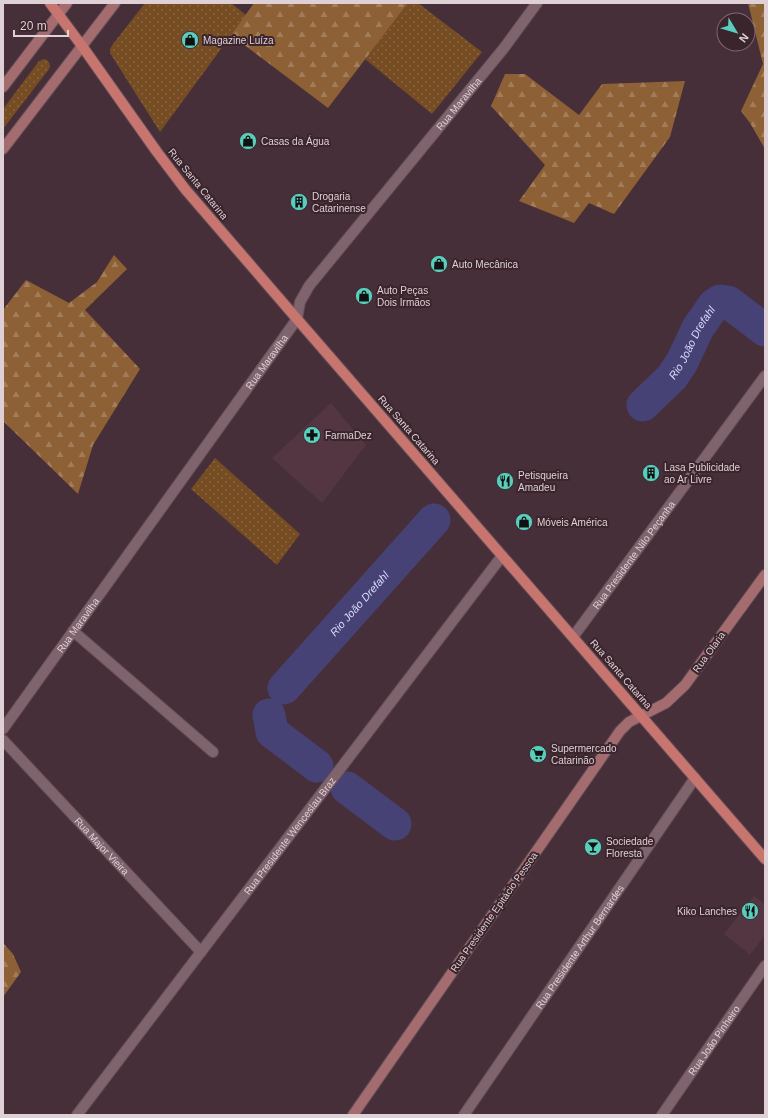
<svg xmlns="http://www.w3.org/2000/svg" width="768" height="1118" viewBox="0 0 768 1118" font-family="Helvetica,sans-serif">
	<defs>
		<pattern id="grass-dots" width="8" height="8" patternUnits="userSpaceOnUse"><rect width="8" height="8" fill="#764c22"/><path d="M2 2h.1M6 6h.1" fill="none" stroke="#896541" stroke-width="1.8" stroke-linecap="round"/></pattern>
		<pattern id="forest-firs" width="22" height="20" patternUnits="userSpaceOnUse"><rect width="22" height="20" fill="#8d6035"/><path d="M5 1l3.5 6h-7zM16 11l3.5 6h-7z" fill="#a27d5b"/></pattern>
	</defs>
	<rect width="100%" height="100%" fill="#462f38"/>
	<path fill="#543642" d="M331 403 366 445 322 503 272 458Z
		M754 896 765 904V935L750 955 724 934Z"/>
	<path fill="url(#grass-dots)" d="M145 3H231L246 15 160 132 110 53V49L113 44Z
		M408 3H418L482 52 432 114 365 59Z
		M44 59C49 60 51 64 49 69L3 129V109L39 61Z
		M215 458 300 534 277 565 191 489Z"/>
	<path fill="url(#forest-firs)" d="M254 3H408L328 108 231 35Z
		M748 3H765V149L750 123 741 111 763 64Z
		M505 74H525L579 115 602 84 685 81 670 137 614 214 589 203 574 223 519 201 545 165 491 106Z
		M114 255 127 269 85 310 140 369 93 445 78 494 3 421V310L26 280 69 303 97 282Z
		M3 941 4 944 13 954 21 972 3 997Z"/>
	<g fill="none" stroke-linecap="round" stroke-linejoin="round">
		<g stroke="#464275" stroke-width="33">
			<path id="s1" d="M643 405 672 377 682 362 698 328 714 305 720 301 728 302 765 330"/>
			<path id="s2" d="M284 688 434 520"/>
			<path d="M269 715 272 732 317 766"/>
			<path d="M347 788 395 824"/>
		</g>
		<defs>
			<g id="street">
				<path d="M73 631 213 752"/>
				<path id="s3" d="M573 637 765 376"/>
				<path id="s4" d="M3 729 297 319 300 302 309 286 504 48 537 3"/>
				<path id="s5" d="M3 740 201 952"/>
				<path id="s6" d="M77 1115 502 556"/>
				<path id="s7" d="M464 1115 695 778"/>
				<path id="s8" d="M662 1115 765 966"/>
			</g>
			<path id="secondary" d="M3 87 67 3
				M3 149 115 3
				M353 1115 620 731 629 722 666 703 685 685 765 575"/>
			<path id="primary" d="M50 3 82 46 157 152 185 189 297 319 765 859"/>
		</defs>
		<use href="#street" stroke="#624e56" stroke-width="12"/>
		<use href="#secondary" stroke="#624e56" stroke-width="12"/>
		<use href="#primary" stroke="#624e56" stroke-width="12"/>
		<use href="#street" stroke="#7f646e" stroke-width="10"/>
		<use href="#secondary" stroke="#a46c6f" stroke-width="10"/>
		<use href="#primary" stroke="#c87570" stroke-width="10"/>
	</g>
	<defs>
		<symbol id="shop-disc" viewBox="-11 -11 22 22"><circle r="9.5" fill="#5acebd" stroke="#3b252d"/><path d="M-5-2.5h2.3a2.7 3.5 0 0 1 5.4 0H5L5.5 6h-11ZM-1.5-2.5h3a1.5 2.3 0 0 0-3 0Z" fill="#111"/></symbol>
		<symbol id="building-disc" viewBox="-11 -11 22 22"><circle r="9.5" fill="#5acebd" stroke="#3b252d"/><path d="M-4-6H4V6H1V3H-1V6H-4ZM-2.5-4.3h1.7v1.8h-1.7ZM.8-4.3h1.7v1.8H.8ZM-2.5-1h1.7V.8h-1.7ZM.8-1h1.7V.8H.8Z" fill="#111"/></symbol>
		<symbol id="pharmacy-disc" viewBox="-11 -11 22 22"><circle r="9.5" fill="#5acebd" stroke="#3b252d"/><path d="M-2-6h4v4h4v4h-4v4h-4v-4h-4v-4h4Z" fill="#111"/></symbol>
		<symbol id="restaurant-disc" viewBox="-11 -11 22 22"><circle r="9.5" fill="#5acebd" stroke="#3b252d"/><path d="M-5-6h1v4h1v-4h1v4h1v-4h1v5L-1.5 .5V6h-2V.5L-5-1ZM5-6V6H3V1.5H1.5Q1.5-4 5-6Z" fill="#111"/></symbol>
		<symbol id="supermarket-disc" viewBox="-11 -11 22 22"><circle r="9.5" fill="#5acebd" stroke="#3b252d"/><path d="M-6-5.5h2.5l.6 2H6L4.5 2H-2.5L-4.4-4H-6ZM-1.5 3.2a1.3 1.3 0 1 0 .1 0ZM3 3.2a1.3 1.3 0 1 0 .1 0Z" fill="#111"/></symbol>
		<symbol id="bar-disc" viewBox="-11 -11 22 22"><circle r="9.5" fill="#5acebd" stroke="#3b252d"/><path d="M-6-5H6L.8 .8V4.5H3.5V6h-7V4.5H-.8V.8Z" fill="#111"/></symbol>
	</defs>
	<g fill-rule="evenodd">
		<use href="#shop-disc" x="180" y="30" width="20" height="20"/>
		<use href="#shop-disc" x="238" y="131" width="20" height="20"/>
		<use href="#building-disc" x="289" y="192" width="20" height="20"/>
		<use href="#shop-disc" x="429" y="254" width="20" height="20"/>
		<use href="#shop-disc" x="354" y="286" width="20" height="20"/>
		<use href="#pharmacy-disc" x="302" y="425" width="20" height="20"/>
		<use href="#building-disc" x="641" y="463" width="20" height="20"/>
		<use href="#restaurant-disc" x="495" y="471" width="20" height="20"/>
		<use href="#shop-disc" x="514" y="512" width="20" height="20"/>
		<use href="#supermarket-disc" x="528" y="744" width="20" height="20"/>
		<use href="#bar-disc" x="583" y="837" width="20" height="20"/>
		<use href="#restaurant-disc" x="740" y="901" width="20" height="20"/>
	</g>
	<g text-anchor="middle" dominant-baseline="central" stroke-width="4" stroke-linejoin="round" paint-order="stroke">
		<g font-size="10" fill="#dfd0d5" stroke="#3b252d" text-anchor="start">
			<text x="203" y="40">Magazine Luíza</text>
			<text x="261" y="141">Casas da Água</text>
			<text x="312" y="196">Drogaria<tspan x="312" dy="12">Catarinense</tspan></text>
			<text x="452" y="264">Auto Mecânica</text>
			<text x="377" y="290">Auto Peças<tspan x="377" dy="12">Dois Irmãos</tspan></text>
			<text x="325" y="435">FarmaDez</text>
			<text x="664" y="467">Lasa Publicidade<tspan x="664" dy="12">ao Ar Livre</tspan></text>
			<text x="518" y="475">Petisqueira<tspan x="518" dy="12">Amadeu</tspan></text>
			<text x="537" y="522">Móveis América</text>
			<text x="551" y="748">Supermercado<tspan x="551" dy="12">Catarinão</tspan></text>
			<text x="606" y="841">Sociedade<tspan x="606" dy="12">Floresta</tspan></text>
			<text x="737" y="911" text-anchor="end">Kiko Lanches</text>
		</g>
		<g font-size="10" fill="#dfd0d5" stroke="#3b252d">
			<text stroke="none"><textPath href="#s4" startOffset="776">Rua Maravilha</textPath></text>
			<text transform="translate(198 184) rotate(51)">Rua Santa Catarina</text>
			<text stroke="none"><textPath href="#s4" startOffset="452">Rua Maravilha</textPath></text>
			<text transform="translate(409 430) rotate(49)">Rua Santa Catarina</text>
			<text stroke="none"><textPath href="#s3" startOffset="102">Rua Presidente Nilo Peçanha</textPath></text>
			<text stroke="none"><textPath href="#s4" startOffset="128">Rua Maravilha</textPath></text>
			<text transform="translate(709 652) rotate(-54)">Rua Olaria</text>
			<text transform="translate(621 674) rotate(49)">Rua Santa Catarina</text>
			<text stroke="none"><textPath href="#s6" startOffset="351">Rua Presidente Wenceslau Braz</textPath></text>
			<text stroke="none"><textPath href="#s5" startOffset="145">Rua Major Vieira</textPath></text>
			<text transform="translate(494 912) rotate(-55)">Rua Presidente Epitácio Pessoa</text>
			<text stroke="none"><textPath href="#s7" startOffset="204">Rua Presidente Arthur Bernardes</textPath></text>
			<text stroke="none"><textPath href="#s8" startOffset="91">Rua João Pinheiro</textPath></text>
		</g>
		<g font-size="11" font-style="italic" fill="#d9d9fa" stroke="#3b252d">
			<text stroke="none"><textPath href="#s1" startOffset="80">Rio João Drefahl</textPath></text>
			<text stroke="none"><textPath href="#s2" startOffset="113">Rio João Drefahl</textPath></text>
		</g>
	</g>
	<rect width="768" height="1118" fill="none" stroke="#dfd0d5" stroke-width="8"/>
	<g transform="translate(736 32) rotate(128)"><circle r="19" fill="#3b252d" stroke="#7d6970"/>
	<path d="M0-3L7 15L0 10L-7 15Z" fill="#5acebd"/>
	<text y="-6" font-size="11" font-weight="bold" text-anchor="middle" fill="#dfd0d5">N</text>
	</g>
	<path d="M14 30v6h54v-6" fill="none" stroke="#dfd0d5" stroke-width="2"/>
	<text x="20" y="30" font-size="12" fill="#dfd0d5" stroke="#3b252d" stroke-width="3" paint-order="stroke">20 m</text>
</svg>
